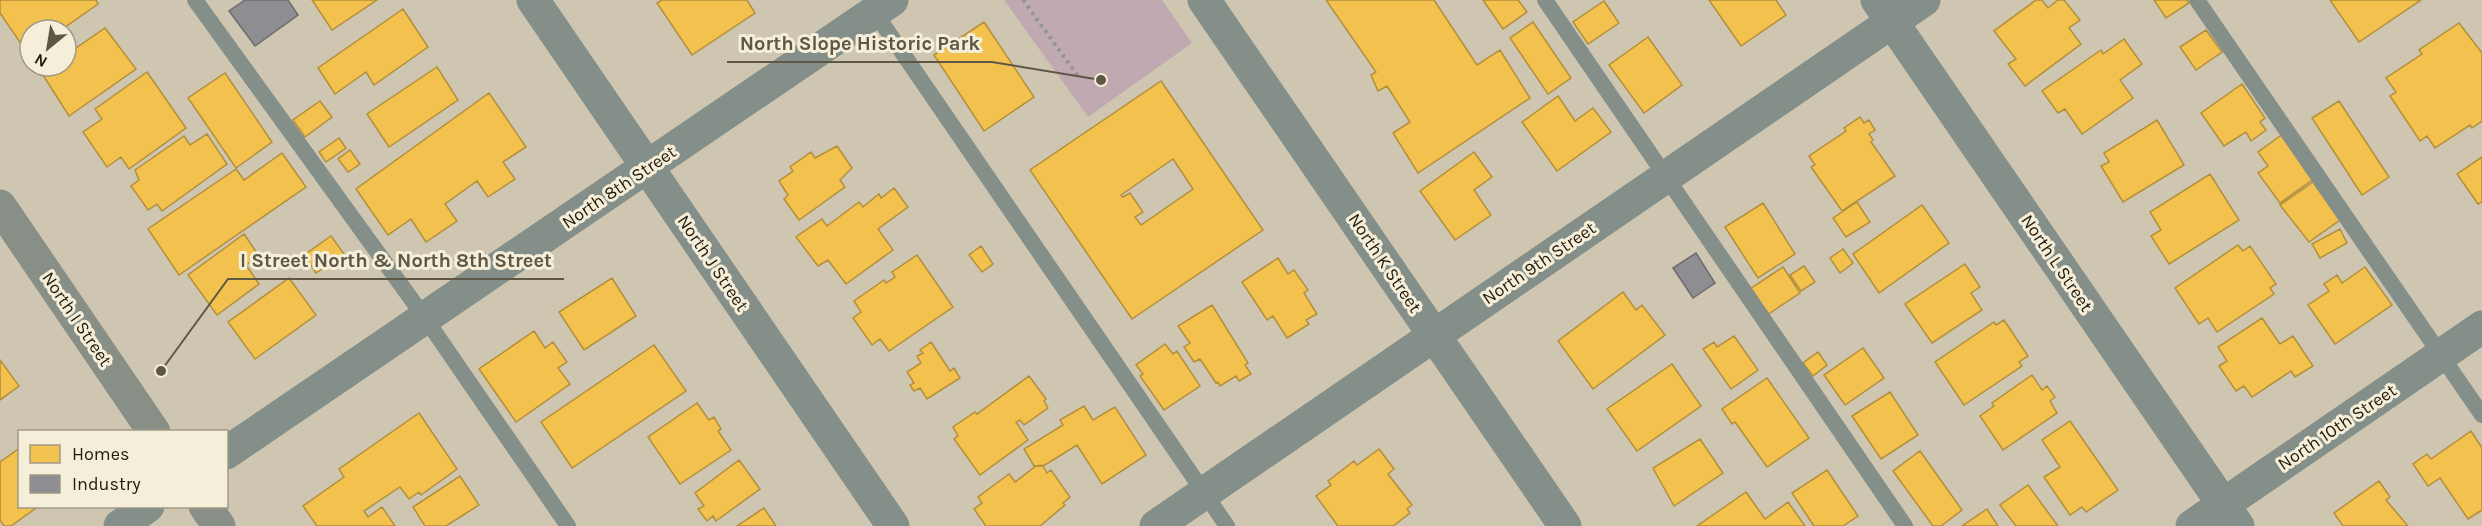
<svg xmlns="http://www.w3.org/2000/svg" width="2482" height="526" viewBox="0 0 2482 526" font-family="Karla,sans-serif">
	<rect width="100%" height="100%" fill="#cfc6b1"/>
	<path fill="#c1a9b2" d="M1004 0H1162L1192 43 1088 117Z"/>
	<path fill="#f2c14e" stroke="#b38f3a" stroke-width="1.5" fill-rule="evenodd" d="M0 0H96L98 4 61 30H30L28 54 0 13Z
		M312 0H377L332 30Z
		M662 0H747L755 13 692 55 657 3Z
		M1326 0H1434L1477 65 1500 50 1530 98 1418 173 1393 133 1410 122 1387 86 1378 91 1371 75 1376 72Z
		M1483 0H1518L1527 12 1503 29Z
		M1709 0H1776L1786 15 1741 46Z
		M2036 0H2042L2048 8 2058 0H2064L2080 20 2069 28 2081 44 2025 86 2008 64 2016 59 1994 31Z
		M2154 0H2187L2189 3 2166 18Z
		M2330 0H2421L2359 42Z
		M1604 1 1619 23 1588 44 1573 22Z
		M403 9 428 47 374 85 366 72 335 94 318 68Z
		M984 22 1034 97 984 131 934 55Z
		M1533 22 1571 78 1548 94 1510 38Z
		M2459 23 2482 53V121L2472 128 2470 125 2435 148 2427 136 2420 141 2390 96 2396 92 2386 78 2422 54 2419 50Z
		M105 28 136 69 69 116 41 72 51 66H66V55Z
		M2206 30 2222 52 2196 70 2180 47Z
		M1648 37 1682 85 1644 113 1609 65Z
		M2124 39 2142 64 2120 80 2133 98 2082 134 2065 109 2058 113 2042 91 2101 50 2103 54Z
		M437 67 458 100 389 147 367 114Z
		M147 72 186 128 129 169 121 157 107 167 83 132 102 119 95 109Z
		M225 73 272 142 236 168 188 98Z
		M1161 81 1263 230 1132 319 1030 170ZM1173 159 1193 189 1141 225 1135 217 1143 212 1130 193 1123 197 1121 195Z
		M2242 84 2265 118 2260 122 2266 130 2251 141 2246 132 2224 146 2201 113Z
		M489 93 526 147 503 162 515 179 488 197 477 181 445 204 457 221 426 242 411 219 388 235 356 189Z
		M1558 96 1575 121 1593 108 1611 132 1557 171 1522 122Z
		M320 101 332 117 305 137 293 120Z
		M2339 101 2389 177 2362 195 2312 118Z
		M1860 117 1864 123 1869 120 1875 130 1869 134 1873 140 1871 142 1895 176 1842 211 1811 167 1815 165 1809 156 1846 131 1844 128Z
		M2157 120 2184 165 2123 202 2101 166 2109 162 2104 153Z
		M207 134 227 164 162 211 157 204 148 210 131 186 139 180 135 170 184 136 190 145Z
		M2283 134 2315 178 2280 203 2258 173 2268 166 2258 152Z
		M339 138 346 148 326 162 319 152Z
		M837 146 852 168 840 180 845 187 799 220 784 199 788 195 779 181 793 171 790 167 811 152 815 158Z
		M350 150 360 164 348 172 338 159Z
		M1474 152 1492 177 1474 190 1491 215 1455 240 1420 191Z
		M282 153 306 187 179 275 148 229 236 169 244 180Z
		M2482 157V202L2478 204 2457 174Z
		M2210 174 2239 220 2169 264 2151 236 2161 230 2150 212Z
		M2313 182 2340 220 2309 242 2280 205Z
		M894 188 908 207 878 229 893 250 846 284 828 260 818 266 796 237 822 219 827 226 859 202 863 207 879 194 881 198Z
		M1857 202 1870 222 1846 237 1833 218Z
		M1763 203 1795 254 1758 278 1725 227Z
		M1922 205 1949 243 1879 293 1853 254Z
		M2340 229 2347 243 2320 258 2312 244Z
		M244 234 259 256 246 265 259 284 217 315 188 275Z
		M331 236 344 254 316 273 304 255Z
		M2238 245 2243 251 2250 246 2276 284 2270 288 2274 294 2217 332 2208 318 2199 324 2175 288Z
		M981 246 993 264 982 272 969 255Z
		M1843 249 1853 263 1840 273 1830 258Z
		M917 255 953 307 889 351 880 339 872 345 853 318 861 312 854 301 884 280 886 283 895 277 892 272Z
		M1278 258 1288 274 1294 270 1308 290 1304 293 1317 314 1306 320 1309 324 1287 338 1273 316 1267 320 1242 282Z
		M1965 264 1980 287 1971 293 1982 310 1932 343 1905 304Z
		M1804 266 1815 282 1801 291 1790 275Z
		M1783 267 1800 293 1767 315 1750 289Z
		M2365 267 2392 305 2335 344 2308 305 2329 291 2324 284 2337 275 2342 283Z
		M289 278 316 315 255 359 228 322Z
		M612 278 636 316 584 350 559 312Z
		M1623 292 1636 310 1642 305 1665 335 1593 389 1558 341Z
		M1212 305 1248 363 1245 365 1251 374 1239 381 1236 376 1220 386 1218 382 1216 383 1200 359 1194 362 1184 347 1190 343 1178 326Z
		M2262 318 2280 344 2293 336 2313 366 2295 377 2291 371 2252 397 2244 386 2236 391 2219 366 2227 361 2218 347Z
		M2004 320 2028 356 2019 362 2022 366 1964 405 1935 362 1994 322 1996 325Z
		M534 331 545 348 553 342 567 362 558 368 570 384 516 422 479 369Z
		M1734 336 1758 370 1731 389 1703 349 1714 342 1717 347Z
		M931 342 950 371 954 368 960 378 927 399 920 388 914 391 910 385 914 383 907 372 921 363 917 356 923 353 920 350Z
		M1165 344 1173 354 1177 351 1200 386 1164 410 1140 376 1143 374 1136 365Z
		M654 345 686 391 572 468 541 422Z
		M1863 348 1884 378 1845 405 1824 375Z
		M1818 352 1827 365 1813 376 1803 363Z
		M0 360 19 386 0 400Z
		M1672 364 1701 406 1637 451 1607 409Z
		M2032 375 2042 390 2047 386 2055 397 2050 401 2057 413 2003 450 1980 416 1994 406 1992 403Z
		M1029 376 1046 399 1044 401 1048 408 1024 425 1020 420 1016 422 1028 440 980 475 954 439 958 436 953 427 975 412 977 414Z
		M1767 378 1809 438 1767 467 1735 422 1732 424 1722 409Z
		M1890 392 1918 435 1881 459 1852 416Z
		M697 403 709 420 714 417 721 429 718 431 731 450 680 484 648 437Z
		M1084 406 1093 420 1115 407 1146 455 1102 484 1077 445 1045 465 1034 466 1024 449 1063 425 1060 420Z
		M419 413 457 469 421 495 419 492 409 499 400 487 364 511 368 517 382 507 395 526H317L303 506 344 477 339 469Z
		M2070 421 2118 490 2086 512 2082 507 2070 515 2044 477 2060 467 2042 440Z
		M2471 431 2482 448V510L2468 519 2440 478 2428 486 2413 464 2427 454 2431 459Z
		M1700 439 1723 473 1674 506 1653 468Z
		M20 448V506H39L11 526H4L0 520V462Z
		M1379 449 1394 469 1388 474 1412 505 1407 509 1410 513 1393 526H1338L1316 496 1331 485 1328 481 1354 461 1357 465Z
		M1920 451 1962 510 1941 526H1933L1893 471Z
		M739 460 760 489 716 521 713 516 707 521 698 509 704 506 695 493Z
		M1036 466H1043L1047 473 1051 470 1070 497 1063 503 1065 505 1040 526H986L974 509 982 503 978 497 1009 474 1015 482Z
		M1827 470 1858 516 1843 526H1814L1792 493Z
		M460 476 479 505 446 526H425L413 507Z
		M2379 481 2390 497 2386 500 2408 526H2343L2334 513Z
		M2028 485 2058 526H2016L2000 505Z
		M1746 492 1765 519 1788 502 1805 526H1697Z
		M764 508 776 526H737Z
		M1987 509 1998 526H1962Z"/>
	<path fill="#8d8d92" stroke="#6d6b6a" stroke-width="1.5" d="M245 0H288L298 15 255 46 229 11Z
		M1696 253 1715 283 1693 298 1673 268Z"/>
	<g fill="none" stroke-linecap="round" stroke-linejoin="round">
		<path stroke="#91958c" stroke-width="4" stroke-dasharray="3 4.5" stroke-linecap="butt" d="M1023 0 1078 76"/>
		<path stroke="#848f8a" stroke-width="16" d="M195 0 425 318 568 526
			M1545 0 1905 526
			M2197 0 2482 415
			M871 7 1227 526"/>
		<path stroke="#848f8a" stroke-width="33" d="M533 0 893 526
			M1204 0 1565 526
			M1877 0 2238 526
			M226 453 892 0
			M120 526 148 506
			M1156 526 1924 0
			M2192 526 2482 327"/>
		<path stroke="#888f86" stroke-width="33" d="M0 206 154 432
			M205 506 219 526"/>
	</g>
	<g text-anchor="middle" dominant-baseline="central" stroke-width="6" stroke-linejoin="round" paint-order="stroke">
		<g font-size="18" fill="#211b0c" stroke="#f5eed9">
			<text transform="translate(619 187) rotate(-34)">North 8th Street</text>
			<text transform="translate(713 263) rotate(56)">North J Street</text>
			<text transform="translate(1385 263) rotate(56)">North K Street</text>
			<text transform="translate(1539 263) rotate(-34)">North 9th Street</text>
			<text transform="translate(2057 263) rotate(56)">North L Street</text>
			<text transform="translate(77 319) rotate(56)">North I Street</text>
			<text transform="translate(2337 427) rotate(-34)">North 10th Street</text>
		</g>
	</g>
	<path fill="none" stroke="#5e5746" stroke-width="2" d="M1101 80L992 62H727M161 371L228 279H564"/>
	<g fill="#5e5746" stroke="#f5eed9" stroke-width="2">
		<circle cx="1101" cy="80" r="6"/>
		<circle cx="161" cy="371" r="6"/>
	</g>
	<g font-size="20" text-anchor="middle" font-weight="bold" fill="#5e5746" stroke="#f5eed9" stroke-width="6" stroke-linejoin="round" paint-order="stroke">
		<text x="860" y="50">North Slope Historic Park</text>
		<text x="396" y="267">I Street North &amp; North 8th Street</text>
	</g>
	<rect x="18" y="430" width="210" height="78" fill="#f5eed9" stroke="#a09a87" stroke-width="1.5"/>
	<rect x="30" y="445" width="30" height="18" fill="#f2c14e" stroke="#a09a87" stroke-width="1.5"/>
	<text x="72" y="460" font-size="18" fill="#211b0c">Homes</text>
	<rect x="30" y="475" width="30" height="18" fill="#8d8d92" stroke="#a09a87" stroke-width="1.5"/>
	<text x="72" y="490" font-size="18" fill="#211b0c">Industry</text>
	<g transform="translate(48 48) rotate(210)"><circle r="28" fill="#f5eed9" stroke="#a09a87" stroke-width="1.5"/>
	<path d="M0-4.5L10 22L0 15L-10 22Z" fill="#5e5746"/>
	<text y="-9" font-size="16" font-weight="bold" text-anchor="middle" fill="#211b0c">N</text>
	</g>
</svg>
